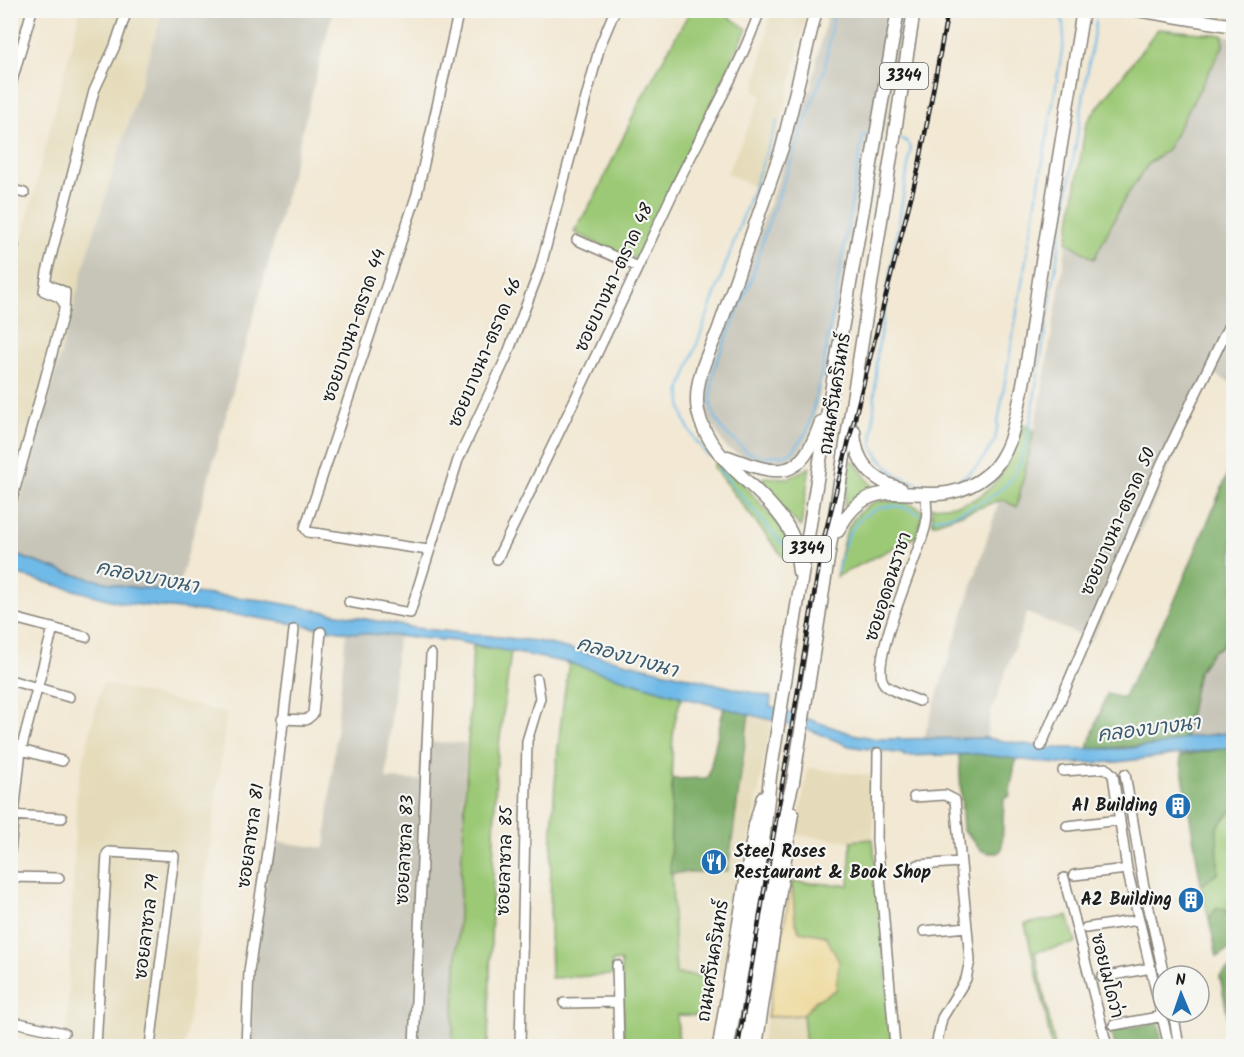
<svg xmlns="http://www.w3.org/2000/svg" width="1244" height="1057" viewBox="0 0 1244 1057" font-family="Kalam,'Playpen Sans Thai',sans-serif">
	<rect width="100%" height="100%" fill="#f6f6f2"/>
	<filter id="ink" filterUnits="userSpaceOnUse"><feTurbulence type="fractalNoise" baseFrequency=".0167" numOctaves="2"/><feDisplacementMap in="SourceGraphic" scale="12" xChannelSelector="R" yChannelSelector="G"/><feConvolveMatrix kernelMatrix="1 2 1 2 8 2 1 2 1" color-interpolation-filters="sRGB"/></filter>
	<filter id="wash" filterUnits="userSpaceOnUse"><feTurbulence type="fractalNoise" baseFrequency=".008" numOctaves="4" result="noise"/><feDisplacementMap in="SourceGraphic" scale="24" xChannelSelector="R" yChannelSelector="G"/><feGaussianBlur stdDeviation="1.35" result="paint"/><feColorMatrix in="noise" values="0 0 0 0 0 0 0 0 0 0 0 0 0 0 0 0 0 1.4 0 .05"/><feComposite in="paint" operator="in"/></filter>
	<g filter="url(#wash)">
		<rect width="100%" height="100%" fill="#f2e8d3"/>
		<path fill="#e5dbba" d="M80 11H163L86 259 11 538V282Z
			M771 11H808L771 165 758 189 727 173 762 96 754 91Z
			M102 683 227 713 185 1046H66L77 786Z
			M749 713 772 719 725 976 676 974 670 873 728 871Z
			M808 768 874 776 873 839 851 841 796 835Z
			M803 1015 806 1046H761L767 1017Z"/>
		<path fill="#c7c5b8" d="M163 11H333L270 257 178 589 167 591 122 586 68 573 11 553V538L86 259Z
			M828 11H905L883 132 869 131 839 300 813 426 803 449 793 459 779 464H763L727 449 708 418 704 399 712 365 811 87Z
			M1223 35 1233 37V384L1211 373 1092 640 1027 613 991 713 986 738 923 740 999 501 1017 506 1040 403 1067 242 1094 258 1125 199 1149 163 1166 151 1223 46Z
			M1233 627V732L1185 738 1198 672 1212 652 1222 646Z
			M346 632 398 636 386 779 419 780 421 742 466 743 452 1046H251L253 971 272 841 325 848Z"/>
		<path fill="#9cc976" stroke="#5c7249" stroke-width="1.5" d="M690 11H720L747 29 640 253 635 258 625 257 574 232 599 189 641 99Z
			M1158 29 1223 35V46L1166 151 1149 163 1125 198 1094 259 1067 242 1086 123Z
			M1027 425 1034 431 1017 507 1003 500 995 502 933 524 931 507C940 506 950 506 959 504 996 498 1012 457 1023 426Z
			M720 458 784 530 789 558 783 557 713 467Z
			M850 461H854L872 486 844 506Z
			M810 467 801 527 759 486 764 477 789 478Z
			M877 501C893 501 910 500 923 511L917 536 836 577C843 543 842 518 877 501Z
			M473 646 511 651 496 770 488 1046H452Z
			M569 663 682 697C670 726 672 757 672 788 671 851 672 912 676 974L713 977 707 1016 677 1015 679 1046H624L621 961 612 962 613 975 551 978C548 872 552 768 569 663Z
			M1233 809V921L1225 909H1216L1209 919 1201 885 1218 873 1217 827Z
			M873 839 893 1046H806L803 1015 816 1000 836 990 826 936 800 931 795 921 792 882 849 885 851 841Z
			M1068 916 1076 943 1035 952 1055 1046H1051L1044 1005 1025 924Z"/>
		<path fill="#7dad67" stroke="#4c6442" stroke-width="1.5" d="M1233 461V627L1222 646 1212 652 1198 672 1185 738 1162 745 1087 749 1107 694 1123 698 1174 602Z
			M724 707 749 713 728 871 670 873 672 779 708 778Z
			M1233 747V809L1217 827 1218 873 1201 885 1180 756Z
			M978 754 1016 758 1009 797 1004 798 1002 849 998 853C971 854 980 840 963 831L959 755Z
			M1216 909H1225L1233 921V947L1217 957 1209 919Z
			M1233 965 1234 1031 1231 1034 1220 976Z
			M1159 1023 1162 1046H1115L1111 1030Z"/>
		<path fill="#eeda9e" stroke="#857b5d" stroke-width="1.5" d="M792 882 795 921 799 931 826 936 839 962 836 990 816 1000 803 1015 767 1017Z"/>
		<path fill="#6fbae8" stroke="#466b82" stroke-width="1.5" d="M10 553 68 573 122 586 262 600 415 628 536 641 771 697 770 706 852 734 878 739 986 738 1049 748 1121 749 1162 745 1185 738 1233 732V747L1118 762 1057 764 978 754 904 756 903 754 849 746 810 730 682 697 569 663 455 641 346 632 238 615 122 603 11 573Z"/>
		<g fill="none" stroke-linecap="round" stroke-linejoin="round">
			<path stroke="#6fbae8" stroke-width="2" d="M834 10 825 68 765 233 752 278 716 363 712 381 711 405 715 416 723 431 749 453 760 456 785 455 794 450 808 429 824 363 863 135 873 134
				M899 138 906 141 911 148 877 355 872 444C887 481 936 499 969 473 980 465 988 452 995 440L1064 39 1063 22 1059 15 1044 10
				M709 457C691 436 678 417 681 388L778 120
				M718 468 783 545
				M934 518C951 519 998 496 1009 482 1018 471 1022 457 1027 443L1096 20
				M837 572C841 558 844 540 853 528 869 505 897 500 919 514"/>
		</g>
	</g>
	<g filter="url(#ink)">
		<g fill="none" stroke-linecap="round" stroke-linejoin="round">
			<defs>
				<path id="minor" d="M10 88 32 10
					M10 189 24 193
					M577 240 638 267
					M10 245 14 246
					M64 303 59 297 44 291 47 272 94 91 115 46 127 10
					M10 507 64 310 65 292 47 284 46 280
					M428 550 308 532 305 528 417 194 459 10
					M497 559C559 434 619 308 678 182 706 125 739 70 760 10
					M349 602 410 613 458 460 506 358 540 269 600 46 615 10
					M10 617 86 637
					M10 680 69 697
					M919 701C910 697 888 691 883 682 870 658 920 554 926 524 928 515 926 505 926 496
					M282 719 306 720 313 714 321 632
					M1041 746 1161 465 1234 315
					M10 747 62 761
					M878 753 877 840 895 1046
					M1063 771 1106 768 1113 775 1127 869 1169 1046
					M1125 774 1143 882 1164 976
					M914 797 945 795 955 800 970 960 966 979 942 1018 936 1046
					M10 815 62 818
					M1067 826 1120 820
					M10 851 21 750 53 628
					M918 865 960 862
					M1074 875 1127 869
					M10 877 59 878
					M1064 878 1107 1046
					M1086 928 1138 920
					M924 931 967 927
					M617 965 619 1046
					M1102 977 1151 968
					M564 1003 618 1002
					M1173 1012 1179 1046
					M10 1021 64 1033
					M1114 1025 1164 1016
					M96 1046 107 854 109 852 174 856 150 1046
					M246 1046 249 971 270 832 294 630
					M414 1046 431 654
					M520 1046 527 741 540 698 537 679"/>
				<path id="major" d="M1137 10 1234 26
					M854 431C855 462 871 480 901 489
					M728 457C781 477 800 481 821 422
					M838 531C874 457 931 523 988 474 997 467 1006 452 1010 440 1025 389 1031 333 1039 280 1054 190 1069 100 1083 10
					M799 572C797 558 797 544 790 531 767 488 708 462 698 411 693 384 707 355 718 331L782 148 816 10
					M719 1046 755 825 763 797
					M728 1046C744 957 763 867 770 776L831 392 898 10
					M746 1046 783 822 793 782 914 10
					M756 1046 792 813"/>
			</defs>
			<use href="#minor" stroke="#878278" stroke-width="12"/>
			<use href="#major" stroke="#878278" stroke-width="15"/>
			<use href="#minor" stroke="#fff" stroke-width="9"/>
			<use href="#major" stroke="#fff" stroke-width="12"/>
			<defs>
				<path id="rail" d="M738 1046 823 542 919 166 948 10"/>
			</defs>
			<use href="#rail" stroke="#1c1c1c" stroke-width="4.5"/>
			<use href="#rail" stroke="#f6f6f2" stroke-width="2" stroke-dasharray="7" stroke-linecap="butt"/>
		</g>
	</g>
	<defs>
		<symbol id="building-disc" viewBox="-11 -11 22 22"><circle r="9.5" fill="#1f6fb2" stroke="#f6f6f2"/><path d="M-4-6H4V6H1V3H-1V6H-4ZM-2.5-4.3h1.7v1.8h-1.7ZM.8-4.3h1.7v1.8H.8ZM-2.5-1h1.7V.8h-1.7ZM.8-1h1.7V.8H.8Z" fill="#fff"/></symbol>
		<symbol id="restaurant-disc" viewBox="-11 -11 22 22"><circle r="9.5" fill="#1f6fb2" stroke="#f6f6f2"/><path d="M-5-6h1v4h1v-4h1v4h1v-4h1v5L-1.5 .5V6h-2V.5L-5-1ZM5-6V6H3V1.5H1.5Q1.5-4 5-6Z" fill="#fff"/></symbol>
	</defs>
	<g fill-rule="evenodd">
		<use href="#building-disc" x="1163" y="791" width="30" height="30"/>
		<use href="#restaurant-disc" x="699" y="847" width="30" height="30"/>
		<use href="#building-disc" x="1176" y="885" width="30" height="30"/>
	</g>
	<g text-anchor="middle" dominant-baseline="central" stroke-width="4.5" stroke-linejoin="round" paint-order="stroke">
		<g fill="#f6f6f2" stroke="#5d5d5c" stroke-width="1.5">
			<rect x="880" y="63" width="48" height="26" rx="4.5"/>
			<rect x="783" y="536" width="48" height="26" rx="4.5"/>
		</g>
		<g font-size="16" font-weight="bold" fill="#1c1c1c">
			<text x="904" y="76">3344</text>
			<text x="807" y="549">3344</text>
		</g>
		<g font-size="18" fill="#1c1c1c" stroke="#f6f6f2">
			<text transform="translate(615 278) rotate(-65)">ซอยบางนา-ตราด 48</text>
			<text transform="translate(355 326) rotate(-71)">ซอยบางนา-ตราด 44</text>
			<text transform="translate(486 353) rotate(-67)">ซอยบางนา-ตราด 46</text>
			<text transform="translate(836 394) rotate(-81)">ถนนศรีนครินทร์</text>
			<text transform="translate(1119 522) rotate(-66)">ซอยบางนา-ตราด 50</text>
			<text transform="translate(889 587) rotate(-72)">ซอยอุดอนราชา</text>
			<text transform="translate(252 836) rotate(-82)">ซอยลาซาล 81</text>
			<text transform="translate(406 850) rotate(-87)">ซอยลาซาล 83</text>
			<text transform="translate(506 861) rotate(-88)">ซอยลาซาล 85</text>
			<text transform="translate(148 927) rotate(-83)">ซอยลาซาล 79</text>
			<text transform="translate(714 961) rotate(-81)">ถนนศรีนครินทร์</text>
			<text transform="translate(1106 976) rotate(76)">ซอยเมโดว่า</text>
		</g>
		<g font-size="18" font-weight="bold" fill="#1c1c1c" stroke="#f6f6f2" text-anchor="end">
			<text x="1158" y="806">A1 Building</text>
			<text x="734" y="852" text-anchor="start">Steel Roses<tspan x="734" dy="21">Restaurant &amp; Book Shop</tspan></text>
			<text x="1172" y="900">A2 Building</text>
		</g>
		<g font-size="20" font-style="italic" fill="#3d5b6e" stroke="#f6f6f2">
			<text transform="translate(147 578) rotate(11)">คลองบางนา</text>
			<text transform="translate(627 658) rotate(16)">คลองบางนา</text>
			<text transform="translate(1149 730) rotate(-7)">คลองบางนา</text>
		</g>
	</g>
	<rect width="1244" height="1057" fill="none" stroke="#f6f6f2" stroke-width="36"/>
	<g transform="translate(1181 994) rotate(358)"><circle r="28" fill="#f6f6f2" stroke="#9f9f9c" stroke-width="1.5"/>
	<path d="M0-4.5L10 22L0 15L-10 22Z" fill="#1f6fb2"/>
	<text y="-9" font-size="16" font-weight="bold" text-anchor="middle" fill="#1c1c1c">N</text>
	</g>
</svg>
